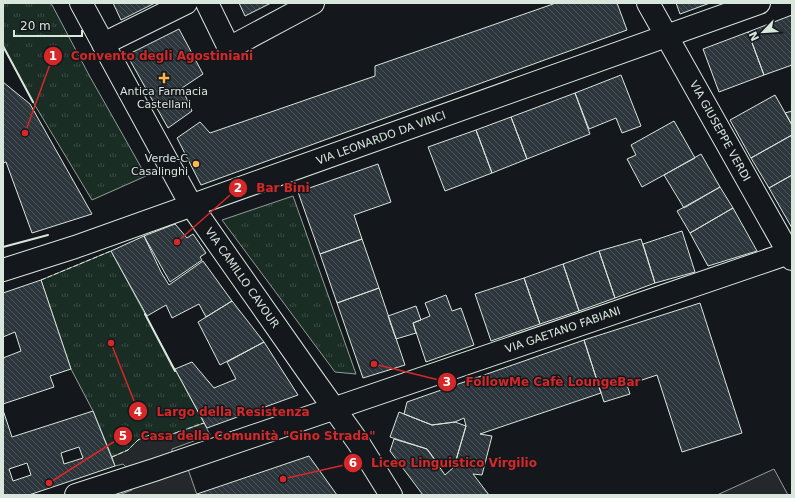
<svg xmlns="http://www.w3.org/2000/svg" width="795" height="498" viewBox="0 0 795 498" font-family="'DejaVu Sans',sans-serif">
	<defs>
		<pattern id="park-tufts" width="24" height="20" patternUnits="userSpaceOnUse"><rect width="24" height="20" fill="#1a2d24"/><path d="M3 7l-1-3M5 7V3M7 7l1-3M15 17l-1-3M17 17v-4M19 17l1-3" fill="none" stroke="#3b4b43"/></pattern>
		<pattern id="building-back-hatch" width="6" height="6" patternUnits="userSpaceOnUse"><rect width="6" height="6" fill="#2c363c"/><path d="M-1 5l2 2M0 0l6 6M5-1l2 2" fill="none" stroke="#4a5358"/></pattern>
	</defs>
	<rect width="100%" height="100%" fill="#14181c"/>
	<path fill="url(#park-tufts)" stroke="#939e99" d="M3 3H51L89 75 146 176 92 200 33 102 3 46Z
		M293 196 356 374 335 372 222 220Z
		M111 251 204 423 167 436 158 434 150 435 138 440 128 450 112 457 93 411 71 369 41 280Z"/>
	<path fill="#24282b" stroke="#939e99" d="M204 423 210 435 172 449V454L126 467 123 464 115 466 112 457 128 450 138 440 143 438 150 435 158 434 167 436Z
		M188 469 197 495H119L132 490V486Z
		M774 469 788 495H717Z"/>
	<path fill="url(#building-back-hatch)" stroke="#d8e6dc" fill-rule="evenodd" d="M113 3H155L121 20Z
		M239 3H271L245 16Z
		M556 3H617L627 30 201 185 177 138 200 122 210 133 375 76V66Z
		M676 3H710L680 14Z
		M792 15V65L764 75 748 32Z
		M179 29 203 74 182 88 192 111 168 128 127 55Z
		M748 32 764 75 719 92 703 49Z
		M621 75 641 126 622 133 616 118 589 129 575 93Z
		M3 82 30 104 92 214 32 233 6 162 3 163Z
		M575 93 590 134 527 159 511 117Z
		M775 95 792 125V135L751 158 730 120Z
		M792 111V125L785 113Z
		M511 117 527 159 492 173 476 130Z
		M674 121 695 158 642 187 627 159 636 155 631 145Z
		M476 130 492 173 445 191 428 147Z
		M792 135V175L769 188 751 158Z
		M701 154 720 187 684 208 664 175Z
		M378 164 391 202 354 215 362 239 320 254 298 192Z
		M792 175V228L769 188Z
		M720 187 733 208 690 233 677 211Z
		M733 208 757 251 708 266 690 233Z
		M175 224 187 238 193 234 206 253 200 257 202 260 170 282 144 236Z
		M682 231 695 272 655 283 643 244Z
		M144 236 161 272 169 285 203 261 232 301 206 317 199 304 172 318 166 305 147 316 111 251Z
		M362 239 379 288 337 303 320 254Z
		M641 239 655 283 615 298 599 251Z
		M599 251 615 298 579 311 563 264Z
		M563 264 579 311 540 324 524 278Z
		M524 278 540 324 491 341 475 294Z
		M41 280 71 369 50 376 54 387 3 404V358L21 351 15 332 3 337V293Z
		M379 288 405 365 363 378 337 303Z
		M446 295 452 311 461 308 474 345 426 362 413 323 430 316 425 303Z
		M232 301 264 342 220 365 198 322Z
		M700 303 742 433 682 452 657 375 627 385 630 394 604 402 584 340Z
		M416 306 421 320 413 323 416 333 396 339 388 316Z
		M584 340 601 393 480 434 492 436 482 475 473 474 489 495H423L390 451 394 439 427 449 445 475 454 467 466 426 464 418 455 422 432 425 404 414 407 402Z
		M264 342 298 395 207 428 175 369 192 362 214 388 236 379 227 362Z
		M3 410 12 437 93 411 115 466 29 495H3ZM79 447 83 458 64 464 61 453ZM27 463 31 475 13 481 9 469Z
		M399 412 432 425 455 422 466 426 454 467 437 462 427 449 390 437Z
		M309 456 337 495H197V494Z"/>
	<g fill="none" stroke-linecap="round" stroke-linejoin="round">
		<defs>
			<path id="minor" d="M81 3 191 205 313 379 358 442 391 495
				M207 3 229 48 313 3
				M648 3 792 259
				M103 44 186 3
				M3 270 75 247 759 3
				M76 495 154 470 792 252"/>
		</defs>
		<use href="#minor" stroke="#d8e6dc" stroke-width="24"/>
		<use href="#minor" stroke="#14181c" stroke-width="22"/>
		<path stroke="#d8e6dc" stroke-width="1" stroke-dasharray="5 2" stroke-linecap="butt" d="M41 280 111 251
			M112 457 128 450 138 440 150 435 158 434 167 436 204 423"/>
		<path stroke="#d8e6dc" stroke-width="2" d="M3 46 33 102
			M3 247 48 235
			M145 314 175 371"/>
	</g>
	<g fill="#ffb74d" stroke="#14181c" stroke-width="1.5">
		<path d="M162 72h4v4h4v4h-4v4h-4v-4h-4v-4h4z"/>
		<circle cx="196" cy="164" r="4"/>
	</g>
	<g text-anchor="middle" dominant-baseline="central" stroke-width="3" stroke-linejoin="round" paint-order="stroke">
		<g font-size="11" fill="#d8e6dc" stroke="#14181c">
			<text x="164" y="91">Antica Farmacia<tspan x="164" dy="13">Castellani</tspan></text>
			<text x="188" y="158" text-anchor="end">Verde-C<tspan x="188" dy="13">Casalinghi</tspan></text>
		</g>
		<g font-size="11" fill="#d8e6dc" stroke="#14181c">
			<text transform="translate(720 131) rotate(61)">VIA GIUSEPPE VERDI</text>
			<text transform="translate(381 138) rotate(-20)">VIA LEONARDO DA VINCI</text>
			<text transform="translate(242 278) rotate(55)">VIA CAMILLO CAVOUR</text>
			<text transform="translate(563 330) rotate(-19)">VIA GAETANO FABIANI</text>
		</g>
	</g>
	<path fill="none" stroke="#d62828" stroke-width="1.5" d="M25 133L53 56M177 242L238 188M374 364L447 382M111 343L138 411M49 483L123 436M283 479L353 463"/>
	<g fill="#d62828" stroke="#14181c" stroke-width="1.5">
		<circle cx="25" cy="133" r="4"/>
		<circle cx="177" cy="242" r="4"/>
		<circle cx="374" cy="364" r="4"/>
		<circle cx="111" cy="343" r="4"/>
		<circle cx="49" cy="483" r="4"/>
		<circle cx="283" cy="479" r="4"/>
		<circle cx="53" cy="56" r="10"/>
		<circle cx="238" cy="188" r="10"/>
		<circle cx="447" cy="382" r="10"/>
		<circle cx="138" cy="411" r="10"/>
		<circle cx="123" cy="436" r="10"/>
		<circle cx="353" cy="463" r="10"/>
	</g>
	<g font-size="12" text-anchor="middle" font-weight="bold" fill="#fff">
		<text x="53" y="60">1</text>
		<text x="238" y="192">2</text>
		<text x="447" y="386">3</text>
		<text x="138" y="416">4</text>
		<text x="123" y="440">5</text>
		<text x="353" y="467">6</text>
	</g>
	<g font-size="12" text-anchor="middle" font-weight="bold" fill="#d62828" stroke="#14181c" stroke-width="3" stroke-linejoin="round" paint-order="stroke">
		<text x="162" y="60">Convento degli Agostiniani</text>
		<text x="283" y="192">Bar Bini</text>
		<text x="553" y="386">FollowMe Cafè LoungeBar</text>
		<text x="233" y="416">Largo della Resistenza</text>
		<text x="258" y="440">Casa della Comunità "Gino Strada"</text>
		<text x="454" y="467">Liceo Linguistico Virgilio</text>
	</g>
	<rect width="795" height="498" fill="none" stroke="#d8e6dc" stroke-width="8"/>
	<g transform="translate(763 32) rotate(245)" stroke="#14181c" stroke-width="3" paint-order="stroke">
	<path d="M0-3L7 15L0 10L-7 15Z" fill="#d8e6dc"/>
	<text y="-6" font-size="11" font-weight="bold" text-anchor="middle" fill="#d8e6dc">N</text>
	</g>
	<path d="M14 30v6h68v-6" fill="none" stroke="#d8e6dc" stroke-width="2"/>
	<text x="20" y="30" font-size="12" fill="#d8e6dc" stroke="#14181c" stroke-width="3" paint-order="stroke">20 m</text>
</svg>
